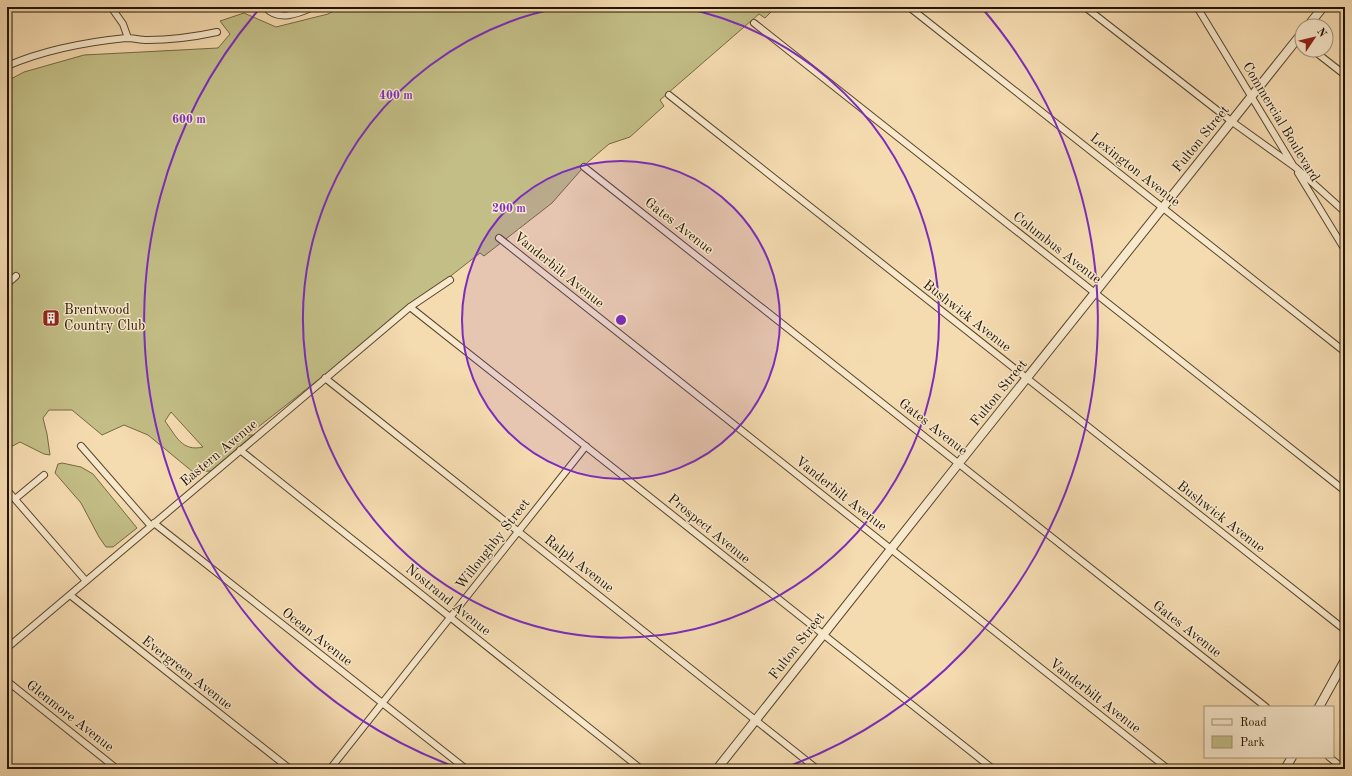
<svg xmlns="http://www.w3.org/2000/svg" width="1352" height="776" viewBox="0 0 1352 776" font-family="'Old Standard TT',serif">
	<rect width="100%" height="100%" fill="#f5dbb0"/>
	<filter id="stains"><feTurbulence type="fractalNoise" baseFrequency=".005" numOctaves="4"/><feColorMatrix values="0 0 0 0 .2 0 0 0 0 .09 0 0 0 0 .02 0 0 0 .5 -.17"/></filter>
	<radialGradient id="worn" r=".72"><stop offset=".6" stop-color="#630" stop-opacity="0"/><stop offset="1" stop-color="#630" stop-opacity=".3"/></radialGradient>
	<path fill="#c3be86" stroke="#746943" fill-rule="evenodd" d="M340 7H776L765 18 759 14 660 100 664 106 630 137 609 144 588 162 552 203 484 256 480 253 248 435H253L211 471 193 472 148 435 124 425 102 435 72 410H49L43 418 47 434 50 455 44 454 20 442 7 449V81L24 72 84 55 218 48 230 34 220 21 244 13 276 27 328 14ZM171 412 203 447C182 452 176 436 165 421Z
		M62 463 81 467 93 474 137 528 113 547H106L99 537 81 503 55 473 58 464Z"/>
	<g fill="none" stroke-linecap="round" stroke-linejoin="round">
		<defs>
			<path id="minor" d="M111 7 123 24 128 38
				M265 7C278 22 298 14 313 7
				M909 7 1345 352
				M1085 7 1231 121 1295 167 1345 212
				M1197 7 1293 165
				M754 23 1345 491
				M1313 50 1345 75
				M7 66C44 50 86 42 126 38 133 38 140 40 147 40 171 40 194 37 217 32
				M669 95 1345 630
				M584 167 1266 707
				M1298 173 1345 250
				M499 238 1168 769
				M7 284 16 276
				M410 307 993 769
				M325 378 817 769
				M81 446 151 526
				M240 450 641 769
				M7 490 86 581
				M15 499 44 475
				M154 523 466 769
				M70 595 290 769
				M7 648 410 307 450 280
				M7 681 117 769
				M1329 757 1344 769
				M330 769 586 446"/>
			<path id="tertiary" d="M1308 26 1323 7
				M1319 707 1345 660
				M717 769 959 463 1302 33
				M1285 769 1292 757"/>
		</defs>
		<use href="#minor" stroke="#58462c" stroke-width="8"/>
		<use href="#tertiary" stroke="#58462c" stroke-width="10"/>
		<use href="#minor" stroke="#f8e8cc" stroke-width="6"/>
		<use href="#tertiary" stroke="#f8e8cc" stroke-width="8"/>
	</g>
	<circle cx="621" cy="320" r="159" fill="#7b2cbf" fill-opacity=".12"/>
	<g fill="none" stroke="#7b2cbf" stroke-width="2">
		<circle cx="621" cy="320" r="159"/>
		<path d="M679 7A318 318 0 1 1 563 7"/>
		<path d="M458 768A477 477 0 0 1 261 7M981 7A477 477 0 0 1 784 768"/>
	</g>
	<defs>
		<symbol id="building-square" viewBox="-11 -11 22 22"><rect x="-9" y="-9" width="18" height="18" rx="4" fill="#8f2418" stroke="#f8e8cc"/><path d="M-4-6H4V6H1V3H-1V6H-4ZM-2.5-4.3h1.7v1.8h-1.7ZM.8-4.3h1.7v1.8H.8ZM-2.5-1h1.7V.8h-1.7ZM.8-1h1.7V.8H.8Z" fill="#fff"/></symbol>
	</defs>
	<g fill-rule="evenodd">
		<use href="#building-square" x="41" y="308" width="20" height="20"/>
	</g>
	<g text-anchor="middle" dominant-baseline="central" stroke-width="3" stroke-linejoin="round" paint-order="stroke">
		<g font-size="14" fill="#241400" stroke="#f8e8cc">
			<text transform="translate(1281 122) rotate(59)">Commercial Boulevard</text>
			<text transform="translate(1201 139) rotate(-51)">Fulton Street</text>
			<text transform="translate(1135 170) rotate(38)">Lexington Avenue</text>
			<text transform="translate(679 226) rotate(38)">Gates Avenue</text>
			<text transform="translate(1057 248) rotate(38)">Columbus Avenue</text>
			<text transform="translate(559 270) rotate(39)">Vanderbilt Avenue</text>
			<text transform="translate(967 316) rotate(38)">Bushwick Avenue</text>
			<text transform="translate(999 393) rotate(-51)">Fulton Street</text>
			<text transform="translate(933 427) rotate(38)">Gates Avenue</text>
			<text transform="translate(219 453) rotate(-40)">Eastern Avenue</text>
			<text transform="translate(841 494) rotate(38)">Vanderbilt Avenue</text>
			<text transform="translate(1221 517) rotate(38)">Bushwick Avenue</text>
			<text transform="translate(709 529) rotate(39)">Prospect Avenue</text>
			<text transform="translate(493 544) rotate(-52)">Willoughby Street</text>
			<text transform="translate(579 564) rotate(38)">Ralph Avenue</text>
			<text transform="translate(448 600) rotate(39)">Nostrand Avenue</text>
			<text transform="translate(1187 629) rotate(38)">Gates Avenue</text>
			<text transform="translate(317 637) rotate(38)">Ocean Avenue</text>
			<text transform="translate(797 646) rotate(-52)">Fulton Street</text>
			<text transform="translate(187 673) rotate(38)">Evergreen Avenue</text>
			<text transform="translate(1095 696) rotate(38)">Vanderbilt Avenue</text>
			<text transform="translate(70 716) rotate(38)">Glenmore Avenue</text>
		</g>
		<g font-size="14" fill="#241400" stroke="#f8e8cc" text-anchor="start">
			<text x="64" y="310">Brentwood<tspan x="64" dy="16">Country Club</tspan></text>
		</g>
	</g>
	<circle cx="621" cy="320" r="6" fill="#7b2cbf" stroke="#f8e8cc" stroke-width="2"/>
	<g font-size="12" text-anchor="middle" font-weight="bold" fill="#7b2cbf" stroke="#f8e8cc" stroke-width="3" stroke-linejoin="round" paint-order="stroke">
		<text x="396" y="99">400 m</text>
		<text x="189" y="123">600 m</text>
		<text x="509" y="212">200 m</text>
	</g>
	<rect width="1352" height="776" fill="none" stroke="#f5dbb0" stroke-width="24"/>
	<rect x="8" y="8" width="1336" height="760" fill="none" stroke="#241400" stroke-width="2"/>
	<rect x="12" y="12" width="1328" height="752" fill="none" stroke="#241400"/>
	<rect x="1204" y="706" width="130" height="52" fill="#f8e8cc" stroke="#a3937a"/>
	<rect x="1212" y="719" width="20" height="6" fill="#f8e8cc" stroke="#a3937a"/>
	<text x="1240" y="726" font-size="12" fill="#241400">Road</text>
	<rect x="1212" y="736" width="20" height="12" fill="#c3be86" stroke="#a3937a"/>
	<text x="1240" y="746" font-size="12" fill="#241400">Park</text>
	<g transform="translate(1314 38) rotate(55)"><circle r="19" fill="#f8e8cc" stroke="#a3937a"/>
	<path d="M0-3L7 15L0 10L-7 15Z" fill="#8f2418"/>
	<text y="-6" font-size="11" font-weight="bold" text-anchor="middle" fill="#241400">N</text>
	</g>
	<rect width="100%" height="100%" filter="url(#stains)"/>
	<rect width="100%" height="100%" fill="url(#worn)"/>
</svg>
